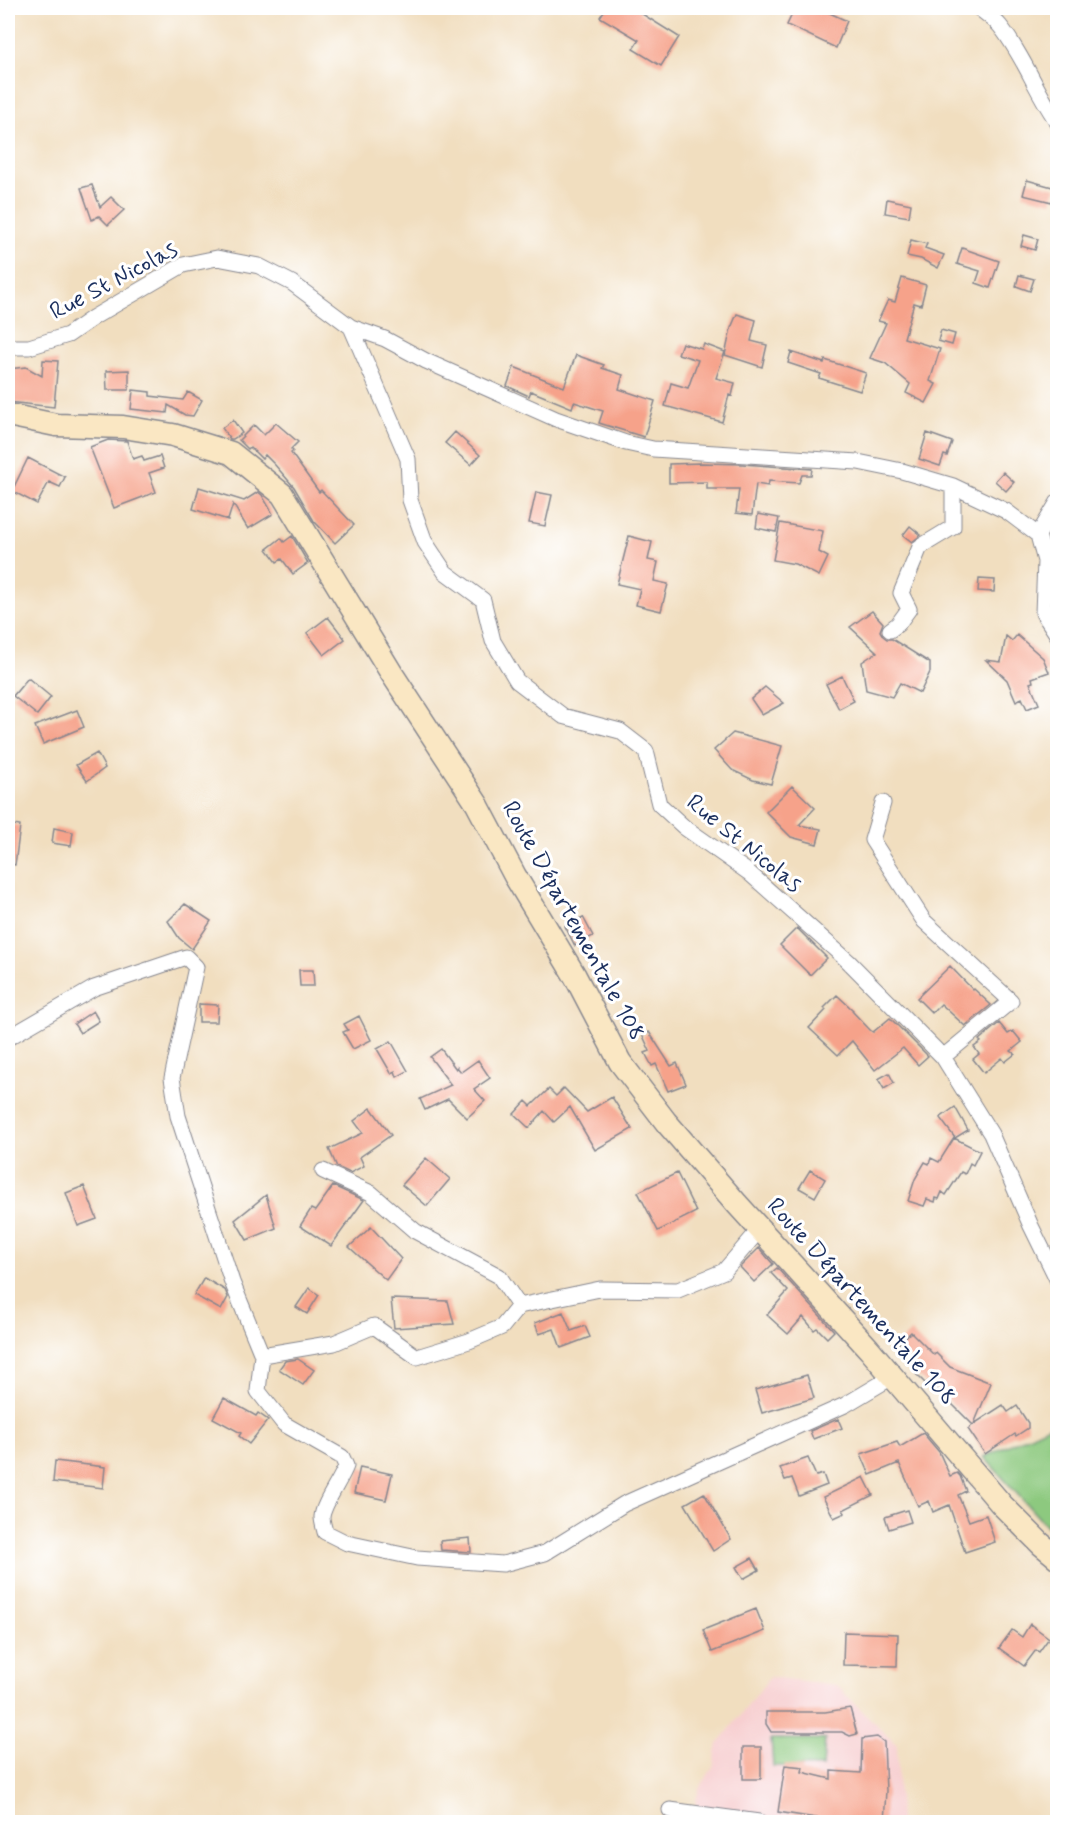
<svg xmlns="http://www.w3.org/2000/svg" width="1065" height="1830" viewBox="0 0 1065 1830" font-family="Mynerve,sans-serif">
	<rect width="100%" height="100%" fill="#fff"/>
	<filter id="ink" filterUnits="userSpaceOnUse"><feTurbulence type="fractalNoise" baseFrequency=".0167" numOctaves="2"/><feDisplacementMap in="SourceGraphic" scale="12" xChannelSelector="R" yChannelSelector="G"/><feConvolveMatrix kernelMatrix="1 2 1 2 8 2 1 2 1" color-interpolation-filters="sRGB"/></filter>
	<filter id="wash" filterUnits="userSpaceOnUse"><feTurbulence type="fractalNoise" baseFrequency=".008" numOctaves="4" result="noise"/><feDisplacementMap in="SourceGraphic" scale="24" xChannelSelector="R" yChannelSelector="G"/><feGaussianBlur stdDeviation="1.35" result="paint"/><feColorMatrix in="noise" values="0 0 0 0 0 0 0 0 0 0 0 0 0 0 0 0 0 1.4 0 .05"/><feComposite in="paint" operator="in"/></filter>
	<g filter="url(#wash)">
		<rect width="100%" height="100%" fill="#f1debf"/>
		<path fill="#f7cfd0" d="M770 1677 836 1685 897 1745 900 1822H713L703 1821 695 1802 700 1787 713 1767 718 1744Z"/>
		<path fill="#8dc97f" stroke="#547c6e" stroke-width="1.5" d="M1051 1425 1057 1463V1538L984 1457Z
			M771 1739H825L823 1767 773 1766Z"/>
		<g id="blocks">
			<path fill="#f6a28a" d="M606 8H642L639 12 679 37 661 66 633 49 639 40 600 17Z
				M795 8H819L847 21 836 48 787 25Z
				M1027 180 1056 188 1052 202 1023 195Z
				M92 185 100 207 111 197 124 210 108 225 99 216 92 220 81 188Z
				M887 199 911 204 909 217 885 213Z
				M1024 235 1038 239 1035 250 1021 246Z
				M911 240 927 244 925 248 944 255 938 268 921 259 907 256Z
				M962 248 999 261 990 288 976 283 980 271 957 264Z
				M1019 275 1034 279 1030 291 1016 286Z
				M902 278 926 285 921 305 914 303 904 338 940 349 930 381 936 384 926 403 906 393 910 384 885 363 870 358 886 323 878 321 888 300 895 302Z
				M737 314 756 320 751 341 767 345 762 367 725 355 731 328Z
				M941 330 955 334 952 345 938 341Z
				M682 343 702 349 704 344 725 352 716 378 735 383 732 396 729 395 722 422 665 406 671 383 688 388 698 360 678 354Z
				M791 352 824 363 825 360 866 373 860 391 819 378 821 374 788 363Z
				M576 355 604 365 602 368 623 375 619 389 655 401 644 437 599 423 603 411 574 402 572 408 531 391 529 396 507 386 514 367 564 387Z
				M43 360 58 361 54 407 8 402V369L26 367 42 376Z
				M129 370V390H107L106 371Z
				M133 390 150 392V396L183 400 188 392 202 400 193 416 185 415 168 405 167 413 131 409Z
				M233 420 242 433 233 439H230L222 428Z
				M276 423 298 442 291 449 293 451 291 453 319 492 321 490 354 525 335 543 314 521 294 487 275 465 265 455 262 459 250 447 248 449 239 440 254 425 264 435Z
				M455 432 480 455 471 465 445 443Z
				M927 433 952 442 947 456 944 455 940 466 919 459Z
				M108 440 127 441 133 459 142 456 144 461 160 456 164 468 149 473 156 492 114 508 90 447Z
				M28 458 65 477 60 487 49 482 37 504 12 491Z
				M702 463 742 464 812 469 811 475H802L799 483 769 481 768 486 756 484 752 515 736 513 739 489H707V482L669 483V464Z
				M1003 472 1014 482 1006 491 995 481Z
				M199 487 244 501 258 492 262 495 273 514 248 529 233 504 228 520 193 509Z
				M536 492 552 495 545 526 529 523Z
				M758 514 779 518 776 532 756 528Z
				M780 523 823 531 819 552 828 557 819 576 795 564 773 560Z
				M910 526 921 535 912 542 903 535Z
				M292 536 308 563 293 574 282 559 277 562 267 549 281 538 284 542Z
				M629 536 652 542 648 560 658 562 654 581 668 584 661 611 636 605 640 589 617 584Z
				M979 579 995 580 994 592 978 591Z
				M872 611 883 623 880 631 883 636 887 639H892L930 663V672L920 693 900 683 892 697 866 690 862 662 877 652 850 627Z
				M328 617 345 639 324 655 307 633Z
				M1017 635 1043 658 1049 672 1032 678 1033 682 1030 683 1039 704 1027 709 1022 698 1016 701 1007 680 986 660 1001 662 1006 636 1012 641Z
				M842 676 854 701 839 709 826 684Z
				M28 678 51 697 37 715 13 696Z
				M765 687 784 703 762 715 751 699Z
				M77 710 84 727 43 744 35 726Z
				M733 733 782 746 771 784 753 780 732 770 714 750Z
				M97 753 105 768 87 781 76 765Z
				M792 786 815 808 799 825 821 829 817 844 791 837 766 812Z
				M8 824 20 826 15 865 8 864Z
				M54 828 73 832 71 846 52 843Z
				M185 904 211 921 192 949 179 938 168 921Z
				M583 917 593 936 575 946 565 926Z
				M797 928 827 958 810 975 780 945Z
				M950 966 973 990 974 989 991 1005 965 1026 941 1004 932 1013 917 998Z
				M299 970H313L314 986H300Z
				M837 995 853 1010 852 1011 871 1031 873 1032 890 1018 928 1056 918 1065 903 1048 875 1070 852 1041 838 1055 809 1028 826 1010 824 1008Z
				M199 1004 218 1005 217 1022H199Z
				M93 1011 99 1021 80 1033 74 1024Z
				M359 1016 371 1040 353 1049 343 1032 348 1030 344 1024Z
				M999 1023 1008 1034 1013 1031 1022 1042 1011 1051 1015 1054 1005 1062 1002 1058 984 1073 973 1059 979 1054 974 1047 981 1042 979 1040Z
				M649 1032 671 1066 677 1063 686 1084 668 1091 656 1064 652 1066 645 1053 650 1051 643 1036Z
				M391 1041 408 1071 397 1077 395 1071 391 1073 377 1049Z
				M441 1049 456 1069 457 1067 461 1072 478 1060 490 1078 474 1089 485 1101 467 1118 448 1099 425 1110 420 1099 451 1085 430 1057Z
				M889 1073 894 1083 884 1089 878 1079Z
				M564 1088 587 1112 612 1097 632 1129 595 1150 570 1107 554 1122 544 1111 529 1128 514 1114 526 1101 531 1106 549 1089 556 1096Z
				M955 1107 968 1130 955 1138 940 1118Z
				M371 1108 391 1135 360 1157 364 1166 350 1173 337 1167 329 1149 363 1133 354 1121Z
				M954 1138 980 1151 973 1165 970 1163 965 1174 961 1172 946 1195 942 1192 939 1199 936 1198 935 1202 927 1199 924 1206 908 1201 915 1179 925 1162 929 1164 931 1158 939 1162Z
				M426 1158 450 1179 427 1206 402 1185Z
				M810 1170 825 1179 815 1197 799 1188Z
				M677 1173 696 1212 658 1231 638 1192Z
				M84 1186 97 1219 78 1226 66 1193Z
				M333 1186 364 1200 331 1246 300 1226 311 1209 315 1211Z
				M266 1195 276 1228 247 1240 235 1220Z
				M371 1227 401 1259 386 1280 349 1247Z
				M759 1248 773 1264 754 1282 740 1267Z
				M777 1268 834 1331 827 1338 817 1328 814 1330 803 1317 788 1334 767 1315 788 1291 771 1273Z
				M204 1278 225 1290 228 1297 221 1310 194 1295Z
				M309 1288 319 1295 307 1314 296 1307Z
				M391 1299 448 1301 454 1324 394 1328Z
				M563 1312 571 1331 585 1326 590 1337 561 1348 554 1329 539 1334 535 1323Z
				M911 1332 934 1355 936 1353 950 1367 991 1383 974 1424 1003 1405 1008 1412 1017 1406 1028 1423V1428L1016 1436 1015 1434 985 1454 968 1429 973 1425 929 1381 926 1384 916 1374 920 1369 896 1346Z
				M298 1359 314 1370 303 1385 279 1369 285 1361Z
				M807 1375 814 1398 762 1413 755 1390Z
				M224 1398 256 1416 258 1413 268 1420 249 1444 239 1436 241 1433 213 1418Z
				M838 1419 842 1428 813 1439 810 1431Z
				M923 1433 939 1452 950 1476 957 1473 960 1476 966 1491 958 1495 969 1521 986 1515 995 1542 965 1552 949 1505 933 1512 929 1501 918 1506 899 1463 870 1475 861 1454 897 1442 900 1447Z
				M808 1458 816 1476 823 1474 827 1485 799 1496 792 1478 785 1480 780 1468Z
				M55 1461 105 1467 103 1488 53 1482Z
				M360 1467 392 1474 386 1500 354 1493Z
				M864 1477 873 1495 843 1510 845 1513 834 1518 823 1497Z
				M704 1493 731 1539 713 1551 685 1504Z
				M907 1510 911 1522 889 1529 885 1517Z
				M470 1538 471 1552 441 1550 440 1541Z
				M752 1558 759 1570 743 1579 736 1567Z
				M756 1609 765 1631 712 1652 703 1630Z
				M1030 1624 1049 1638 1039 1652 1036 1650 1024 1666 999 1648 1012 1630 1022 1637Z
				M844 1632 898 1634 897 1666 843 1665Z
				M850 1708 857 1734 850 1736 842 1732H771L766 1724V1712H825Z
				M877 1737 884 1742 886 1791 884 1822 829 1820 778 1812 785 1765 803 1767 802 1772 831 1779V1771L861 1773 862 1739Z
				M743 1747H761V1779H743Z"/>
		</g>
	</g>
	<g filter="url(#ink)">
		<use href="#blocks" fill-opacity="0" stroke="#86868e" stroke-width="1.5"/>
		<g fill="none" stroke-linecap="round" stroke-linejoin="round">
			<defs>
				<path id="minor" d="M979 8C986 14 994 19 1000 26 1024 56 1036 92 1058 123
					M351 327 385 339 426 361 556 419 626 443 653 449 858 462 902 471 953 486 1006 511 1038 535 1045 561 1043 613 1058 636
					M8 347H29L68 335 94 317 183 265 217 258 259 266 292 283 351 327 408 459 410 500 425 542 445 572 483 600 493 641 517 681 563 716 620 731 646 751 659 804 684 827 748 872 848 961 943 1057 991 1134 1031 1226 1058 1281
					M1038 535 1058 502
					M890 630 898 624 909 609 901 593 920 547 953 527V486
					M883 803 872 840 924 921 1011 1001 943 1057
					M8 1038 94 988 186 957 196 967 172 1078 178 1116 232 1282 262 1355
					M323 1171 371 1193 415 1231 499 1276 519 1306
					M760 1229 724 1271 678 1290 600 1289 519 1306 502 1327 469 1341 417 1357 374 1326 334 1343 262 1355 258 1391 284 1424 342 1457 346 1466C341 1480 323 1504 322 1517 322 1522 324 1527 325 1532L347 1543 417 1558 503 1564 545 1553 624 1504 845 1405 892 1377
					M670 1810 759 1822"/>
				<path id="secondary" d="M8 415 56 425 123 427 173 435 231 453 282 494 392 674 477 804 515 876 575 976 620 1062 666 1122 737 1204 869 1349 1002 1505 1041 1544 1058 1558"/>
			</defs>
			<use href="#minor" stroke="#86868e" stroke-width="17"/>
			<use href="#secondary" stroke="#86868e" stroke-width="25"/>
			<use href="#minor" stroke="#fff" stroke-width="15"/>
			<use href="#secondary" stroke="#fae7c3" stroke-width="22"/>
		</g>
	</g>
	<g text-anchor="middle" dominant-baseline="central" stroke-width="6" stroke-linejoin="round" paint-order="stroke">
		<g font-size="24" fill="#1b2f5e" stroke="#fff">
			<text transform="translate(114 281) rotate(-28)">Rue St Nicolas</text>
			<text transform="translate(744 844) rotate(39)">Rue St Nicolas</text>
			<text transform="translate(573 921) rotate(61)">Route Départementale 108</text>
			<text transform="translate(861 1302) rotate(48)">Route Départementale 108</text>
		</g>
	</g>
	<rect width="1065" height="1830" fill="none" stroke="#fff" stroke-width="30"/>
</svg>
